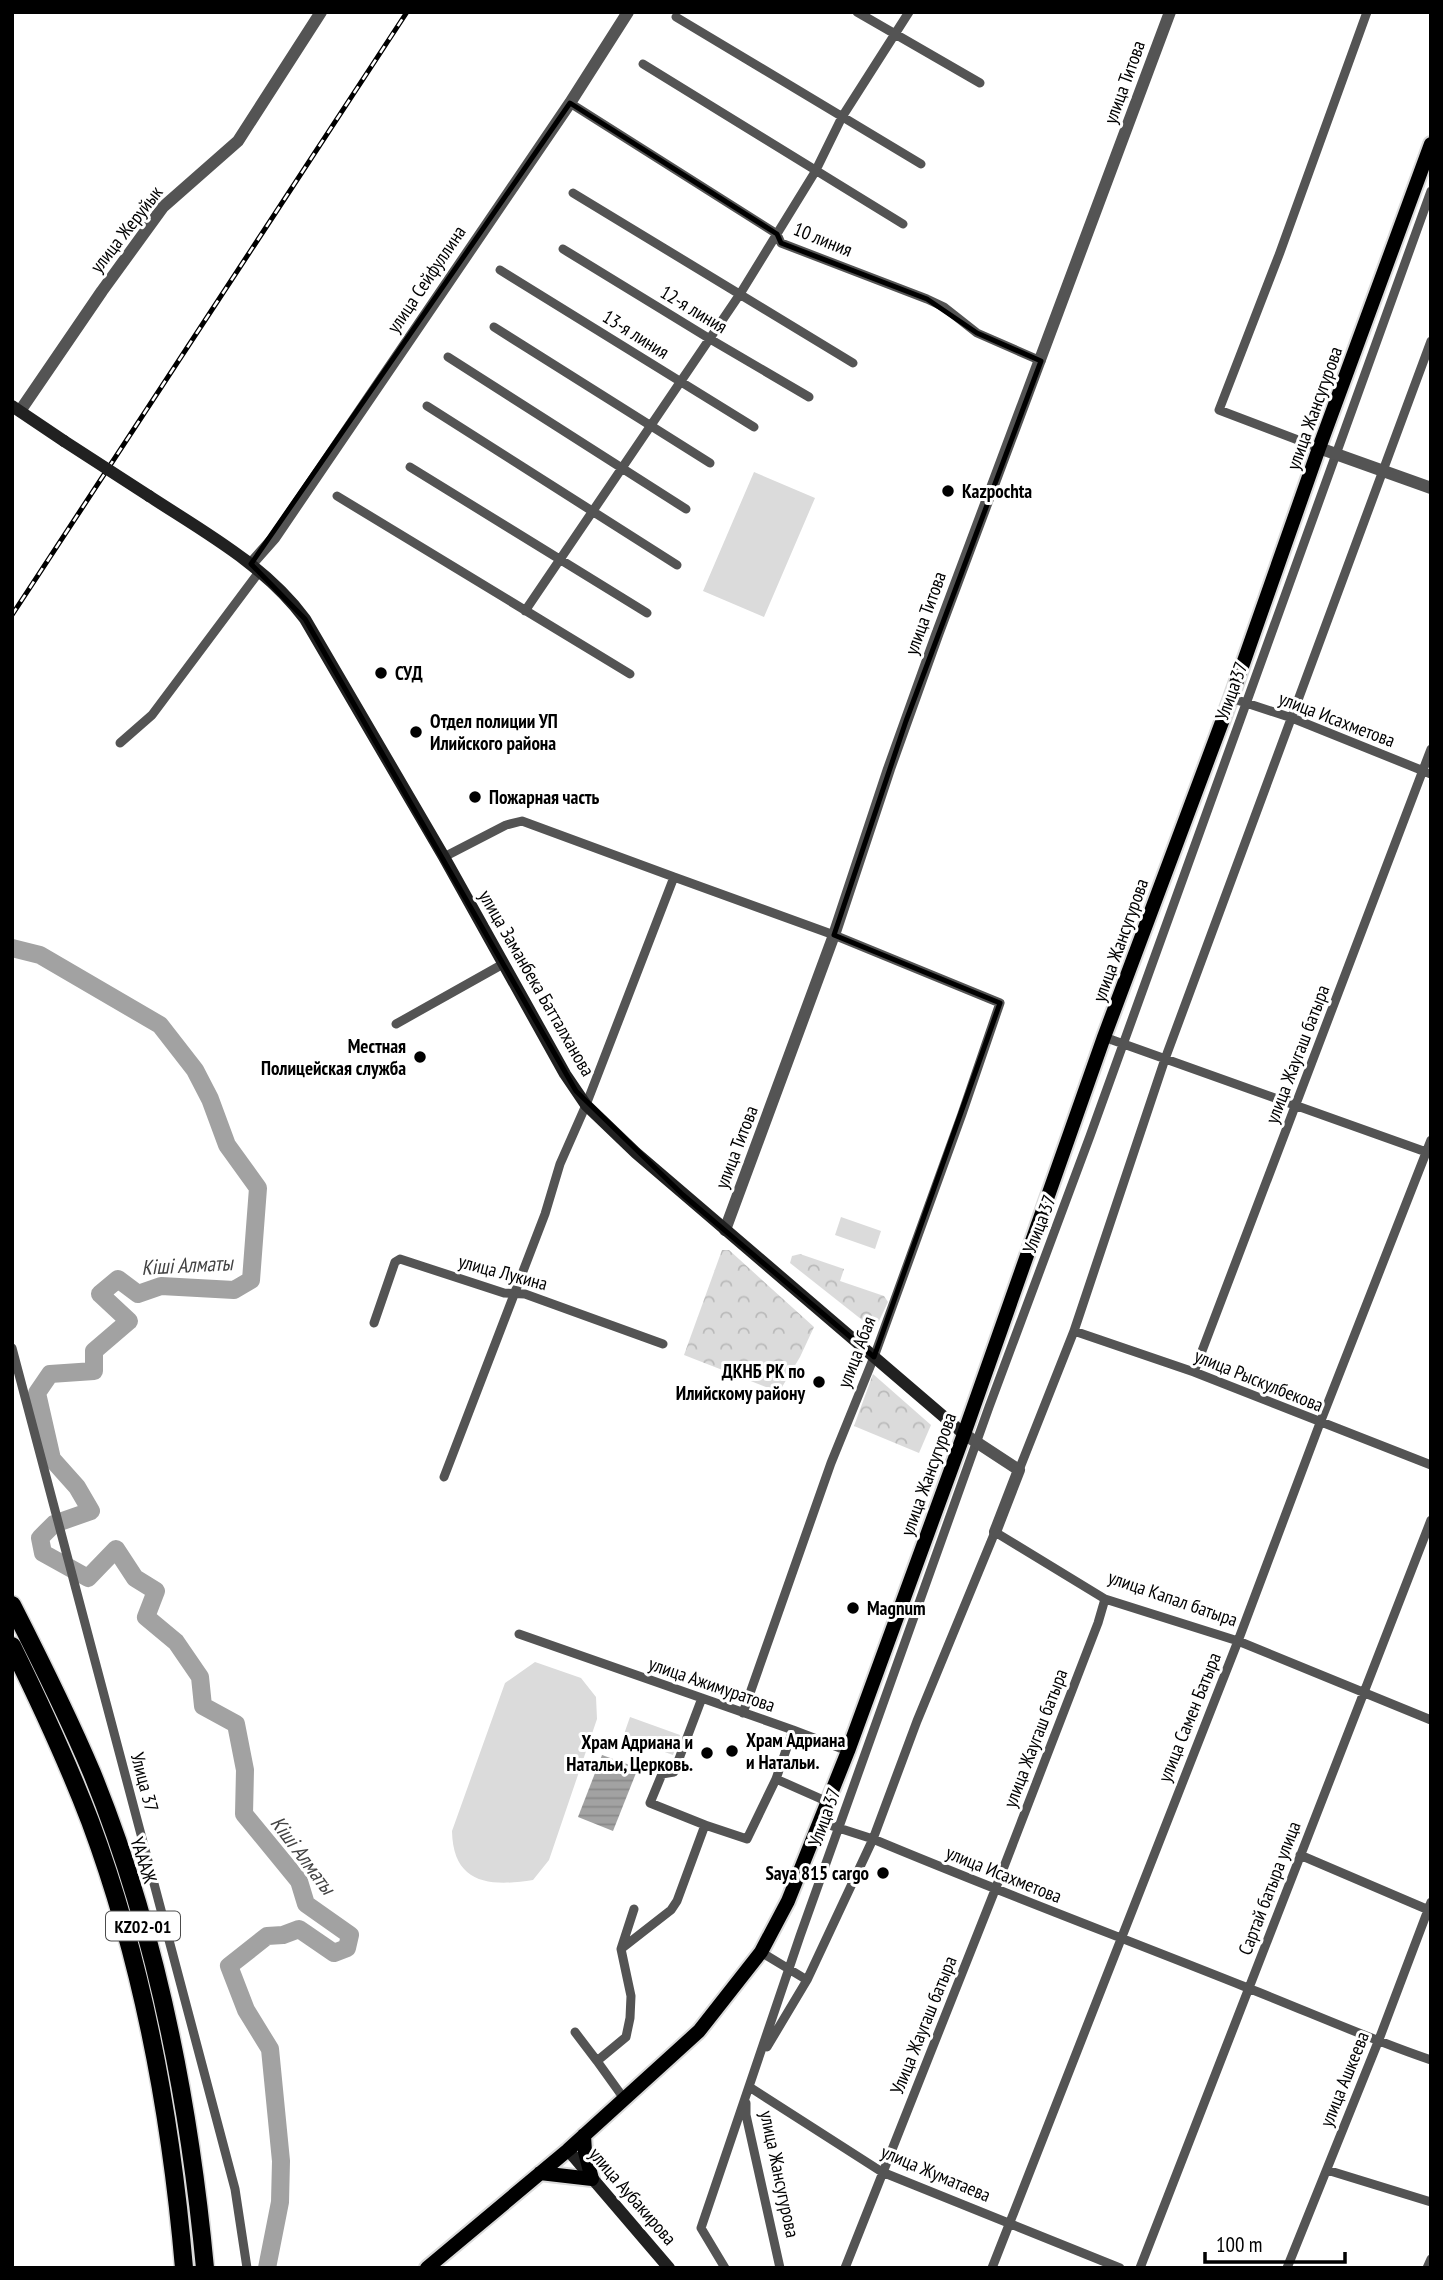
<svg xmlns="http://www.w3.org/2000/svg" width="1443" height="2280" viewBox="0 0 1443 2280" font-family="'PT Sans Narrow',sans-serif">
	<defs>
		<pattern id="forest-crowns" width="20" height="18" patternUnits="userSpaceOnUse" patternTransform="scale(1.75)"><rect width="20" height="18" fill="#dbdbdb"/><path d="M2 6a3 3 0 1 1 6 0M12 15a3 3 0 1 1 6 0" fill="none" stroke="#bababa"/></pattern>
		<pattern id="water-rules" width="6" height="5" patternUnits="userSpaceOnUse" patternTransform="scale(1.75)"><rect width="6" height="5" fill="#a2a2a2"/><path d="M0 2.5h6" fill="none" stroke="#8a8a8a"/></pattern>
	</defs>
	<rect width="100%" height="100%" fill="#fff"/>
	<path fill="url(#forest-crowns)" d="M722 1250H729L814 1327 800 1357 779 1392 684 1355Z
		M800 1254 844 1269 840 1281 884 1296 888 1302 879 1321 871 1327 790 1263 792 1256Z
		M873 1374 931 1425 919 1453 854 1426Z"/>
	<path fill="#dbdbdb" d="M754 472 815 498 764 617 703 591Z
		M841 1217 881 1231 875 1249 835 1235Z
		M535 1662 581 1678 596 1697 597 1719 549 1860 533 1880C490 1887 453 1884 452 1831L505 1683Z
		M630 1717 680 1735 673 1755 623 1737Z"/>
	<path fill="url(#water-rules)" d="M602 1755 638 1768 613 1831 578 1817Z"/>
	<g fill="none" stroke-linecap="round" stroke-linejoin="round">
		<path stroke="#a2a2a2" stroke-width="18" d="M12 948 40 955 160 1025 195 1070 210 1099 227 1145 258 1188 251 1280 234 1290 161 1286 138 1294 118 1279 100 1294 129 1321 94 1351V1371L50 1374 37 1393 52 1459 77 1487 91 1511 54 1524 40 1538 43 1553 88 1578 116 1549 135 1578 156 1591 146 1617 176 1642 200 1677 203 1706 236 1724 245 1770 244 1814 299 1881 306 1904 350 1935 347 1948 334 1953 299 1929 283 1935 267 1936 229 1966 246 2010 270 2049 281 2161 280 2202 267 2268"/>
		<defs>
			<path id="primary" d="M540 2173 592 2179 585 2152 584 2135
				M427 2268 568 2150 699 2031 761 1952 788 1901 848 1751 964 1434 1104 1037 1231 698 1319 448 1431 144"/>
			<path id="motorway" d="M12 1605C40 1660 68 1716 92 1773 156 1930 189 2099 205 2268
				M12 1646C40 1703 67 1761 90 1821 143 1963 171 2117 184 2268"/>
		</defs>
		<use href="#primary" stroke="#dbdbdb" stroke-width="18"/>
		<use href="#motorway" stroke="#dbdbdb" stroke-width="21"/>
		<path stroke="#545454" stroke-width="9" d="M857 12 980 83
			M676 17 921 164
			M643 64 903 224
			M570 103 777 234 781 243 927 299 944 307 977 333 1041 361
			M573 193 853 363
			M563 249 710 339 809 397
			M500 270 754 427
			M494 327 710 463
			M448 357 686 509
			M427 406 677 565
			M1319 448 1219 410 1279 255 1367 12
			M410 467 647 613
			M337 496 630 674
			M525 611 740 294 815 172 842 117 909 12
			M1231 698 1292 718 1431 774
			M120 743 152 715 259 572
			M444 857 506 825 522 821 674 877
			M396 1024 503 964
			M1104 1037 1429 1153
			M374 1323 395 1262 400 1259 504 1293 525 1294 663 1344
			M1074 1331 1194 1372 1431 1465
			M12 1348 235 2189 247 2268
			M1194 1372 1431 749
			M1019 1470 1074 1331 1165 1059 1431 341
			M444 1477 545 1214 560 1164 586 1105 674 877 834 935 1000 1003 962 1114 874 1357 831 1463 743 1713
			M519 1634 793 1730 776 1779 828 1802
			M702 1698 674 1772 662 1774 650 1803 705 1825
			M1431 1720 1238 1641 1105 1599 995 1532 917 1721 873 1839C997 1891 1123 1938 1248 1988 1309 2012 1369 2039 1431 2060
			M793 1730 848 1751
			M1300 1855 1431 1911
			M621 1949 671 1910 677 1901 705 1825 747 1839 776 1779
			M761 1952 807 1980
			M575 2032 597 2061
			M767 2047 807 1980 873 1839 820 1822
			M751 2088 882 2172 1120 2268
			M625 2100 597 2061 626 2037 630 2018 631 1996 621 1949 634 1909
			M746 2103V2115L780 2268
			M1327 2170 1431 2202
			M725 2268 701 2228 800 1936 989 1407 1090 1136 1431 191
			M845 2268 995 1890 1098 1623 1105 1599
			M992 2268 1238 1641 1320 1423 1431 1140
			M1140 2268 1431 1520
			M1287 2268 1378 2042 1431 1902
			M1427 2268 1431 2259"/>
		<path stroke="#545454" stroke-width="12" d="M20 411 102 291 163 207 238 141 321 12
			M1319 448 1431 488
			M251 564 274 538 570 103 628 12
			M725 1230 834 935 889 769 937 635 1170 12
			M964 1434 1019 1470 995 1532"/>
		<path stroke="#212121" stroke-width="12" d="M12 406 64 441
			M149 496C204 532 265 565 305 619L444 857 565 1074 586 1105 636 1153 964 1434
			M568 2150 669 2268"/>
		<use href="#primary" stroke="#000" stroke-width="14"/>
		<use href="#motorway" stroke="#000" stroke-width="18"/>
		<defs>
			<path id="rail" d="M12 615 407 12"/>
		</defs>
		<use href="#rail" stroke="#000" stroke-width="5"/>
		<use href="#rail" stroke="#fff" stroke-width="2.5" stroke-dasharray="8" stroke-linecap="butt"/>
		<path stroke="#212121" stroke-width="12" d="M64 441 149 496"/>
	</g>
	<path fill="none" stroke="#000" stroke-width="5" stroke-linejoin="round" d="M570 103 777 234 781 243 927 299 977 333 1041 361 906 721 834 935 1000 1003 874 1357 683 1195 576 1091 305 619 251 564Z"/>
	<g fill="#000" stroke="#fff" stroke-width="2.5">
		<circle cx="948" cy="491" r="7"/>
		<circle cx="381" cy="673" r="7"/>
		<circle cx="416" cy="732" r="7"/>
		<circle cx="475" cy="797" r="7"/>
		<circle cx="420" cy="1057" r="7"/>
		<circle cx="819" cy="1382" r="7"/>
		<circle cx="853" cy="1608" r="7"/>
		<circle cx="732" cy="1751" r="7"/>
		<circle cx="707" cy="1753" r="7"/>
		<circle cx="883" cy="1873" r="7"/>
	</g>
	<g text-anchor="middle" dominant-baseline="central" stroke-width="6" stroke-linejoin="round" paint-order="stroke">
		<rect fill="#fff" stroke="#4c4c4c" stroke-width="2" x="106" y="1911.5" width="74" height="29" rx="5"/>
		<g font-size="18" font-weight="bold" fill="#000">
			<text x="143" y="1926">KZ02-01</text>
		</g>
		<g font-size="19" fill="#000" stroke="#fff">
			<text transform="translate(1124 82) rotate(-70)">улица Титова</text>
			<text transform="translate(126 229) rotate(-52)">улица Жеруйык</text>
			<text transform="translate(823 239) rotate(22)">10 линия</text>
			<text transform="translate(426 279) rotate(-56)">улица Сейфуллина</text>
			<text transform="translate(694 309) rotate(31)">12-я линия</text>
			<text transform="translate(636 334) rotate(32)">13-я линия</text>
			<text transform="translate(1314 408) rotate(-70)">улица Жансугурова</text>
			<text transform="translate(925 613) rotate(-70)">улица Титова</text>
			<text transform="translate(1231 691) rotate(-70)">Улица 37</text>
			<text transform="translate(1337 719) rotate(21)">улица Исахметова</text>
			<text transform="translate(1120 940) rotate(-70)">улица Жансугурова</text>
			<text transform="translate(537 983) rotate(60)">улица Заманбека Батталханова</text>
			<text transform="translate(1297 1054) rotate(-69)">улица Жаугаш батыра</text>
			<text transform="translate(736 1147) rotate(-69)">улица Титова</text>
			<text transform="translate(1039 1224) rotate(-69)">Улица 37</text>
			<text transform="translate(503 1272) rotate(15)">улица Лукина</text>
			<text transform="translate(856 1352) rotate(-69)">улица Абая</text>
			<text transform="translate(1259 1380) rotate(22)">улица Рыскулбекова</text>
			<text transform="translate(928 1474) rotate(-70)">улица Жансугурова</text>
			<text transform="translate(1173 1598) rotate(19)">улица Капал батыра</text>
			<text transform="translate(712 1684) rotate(19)">улица Ажимуратова</text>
			<text transform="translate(1189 1717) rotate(-68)">улица Самен Батыра</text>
			<text transform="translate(1035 1738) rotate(-69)">улица Жаугаш батыра</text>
			<text transform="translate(145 1782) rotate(75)">Улица 37</text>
			<text transform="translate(824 1817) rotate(-70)">Улица 37</text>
			<text transform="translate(144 1860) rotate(72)">ҮАААЖ</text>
			<text transform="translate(1004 1874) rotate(22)">улица Исахметова</text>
			<text transform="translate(1269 1888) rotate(-69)">Сартай батыра улица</text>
			<text transform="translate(923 2025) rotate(-68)">Улица Жаугаш батыра</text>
			<text transform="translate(1344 2079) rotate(-68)">улица Ашкеева</text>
			<text transform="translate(936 2173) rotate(23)">улица Жуматаева</text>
			<text transform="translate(780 2174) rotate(78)">улица Жансугурова</text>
			<text transform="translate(633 2196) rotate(49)">улица Аубакирова</text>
		</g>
		<g font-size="19" font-weight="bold" fill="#000" stroke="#fff" text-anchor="start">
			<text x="962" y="491">Kazpochta</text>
			<text x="395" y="673">СУД</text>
			<text x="430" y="721">Отдел полиции УП<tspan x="430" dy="22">Илийского района</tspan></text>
			<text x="489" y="797">Пожарная часть</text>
			<text x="406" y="1046" text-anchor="end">Местная<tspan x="406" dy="22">Полицейская служба</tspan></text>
			<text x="805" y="1371" text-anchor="end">ДКНБ РК по<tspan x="805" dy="22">Илийскому району</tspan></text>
			<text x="867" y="1608">Magnum</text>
			<text x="746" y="1740">Храм Адриана<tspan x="746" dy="22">и Натальи.</tspan></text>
			<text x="693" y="1742" text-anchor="end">Храм Адриана и<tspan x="693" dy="22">Натальи, Церковь.</tspan></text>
			<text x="869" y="1873" text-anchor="end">Saya 815 cargo</text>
		</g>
		<g font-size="21" font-style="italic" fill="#434343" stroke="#fff">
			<text transform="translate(187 1265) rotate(-3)">Кіші Алматы</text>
			<text transform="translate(303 1855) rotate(53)">Кіші Алматы</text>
		</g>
	</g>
	<rect width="1443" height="2280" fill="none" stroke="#000000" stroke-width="28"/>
	<path d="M1205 2252v10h140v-10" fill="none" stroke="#000000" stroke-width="3.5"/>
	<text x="1216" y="2252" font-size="21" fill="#000000" stroke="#ffffff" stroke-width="5" paint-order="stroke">100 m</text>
</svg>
